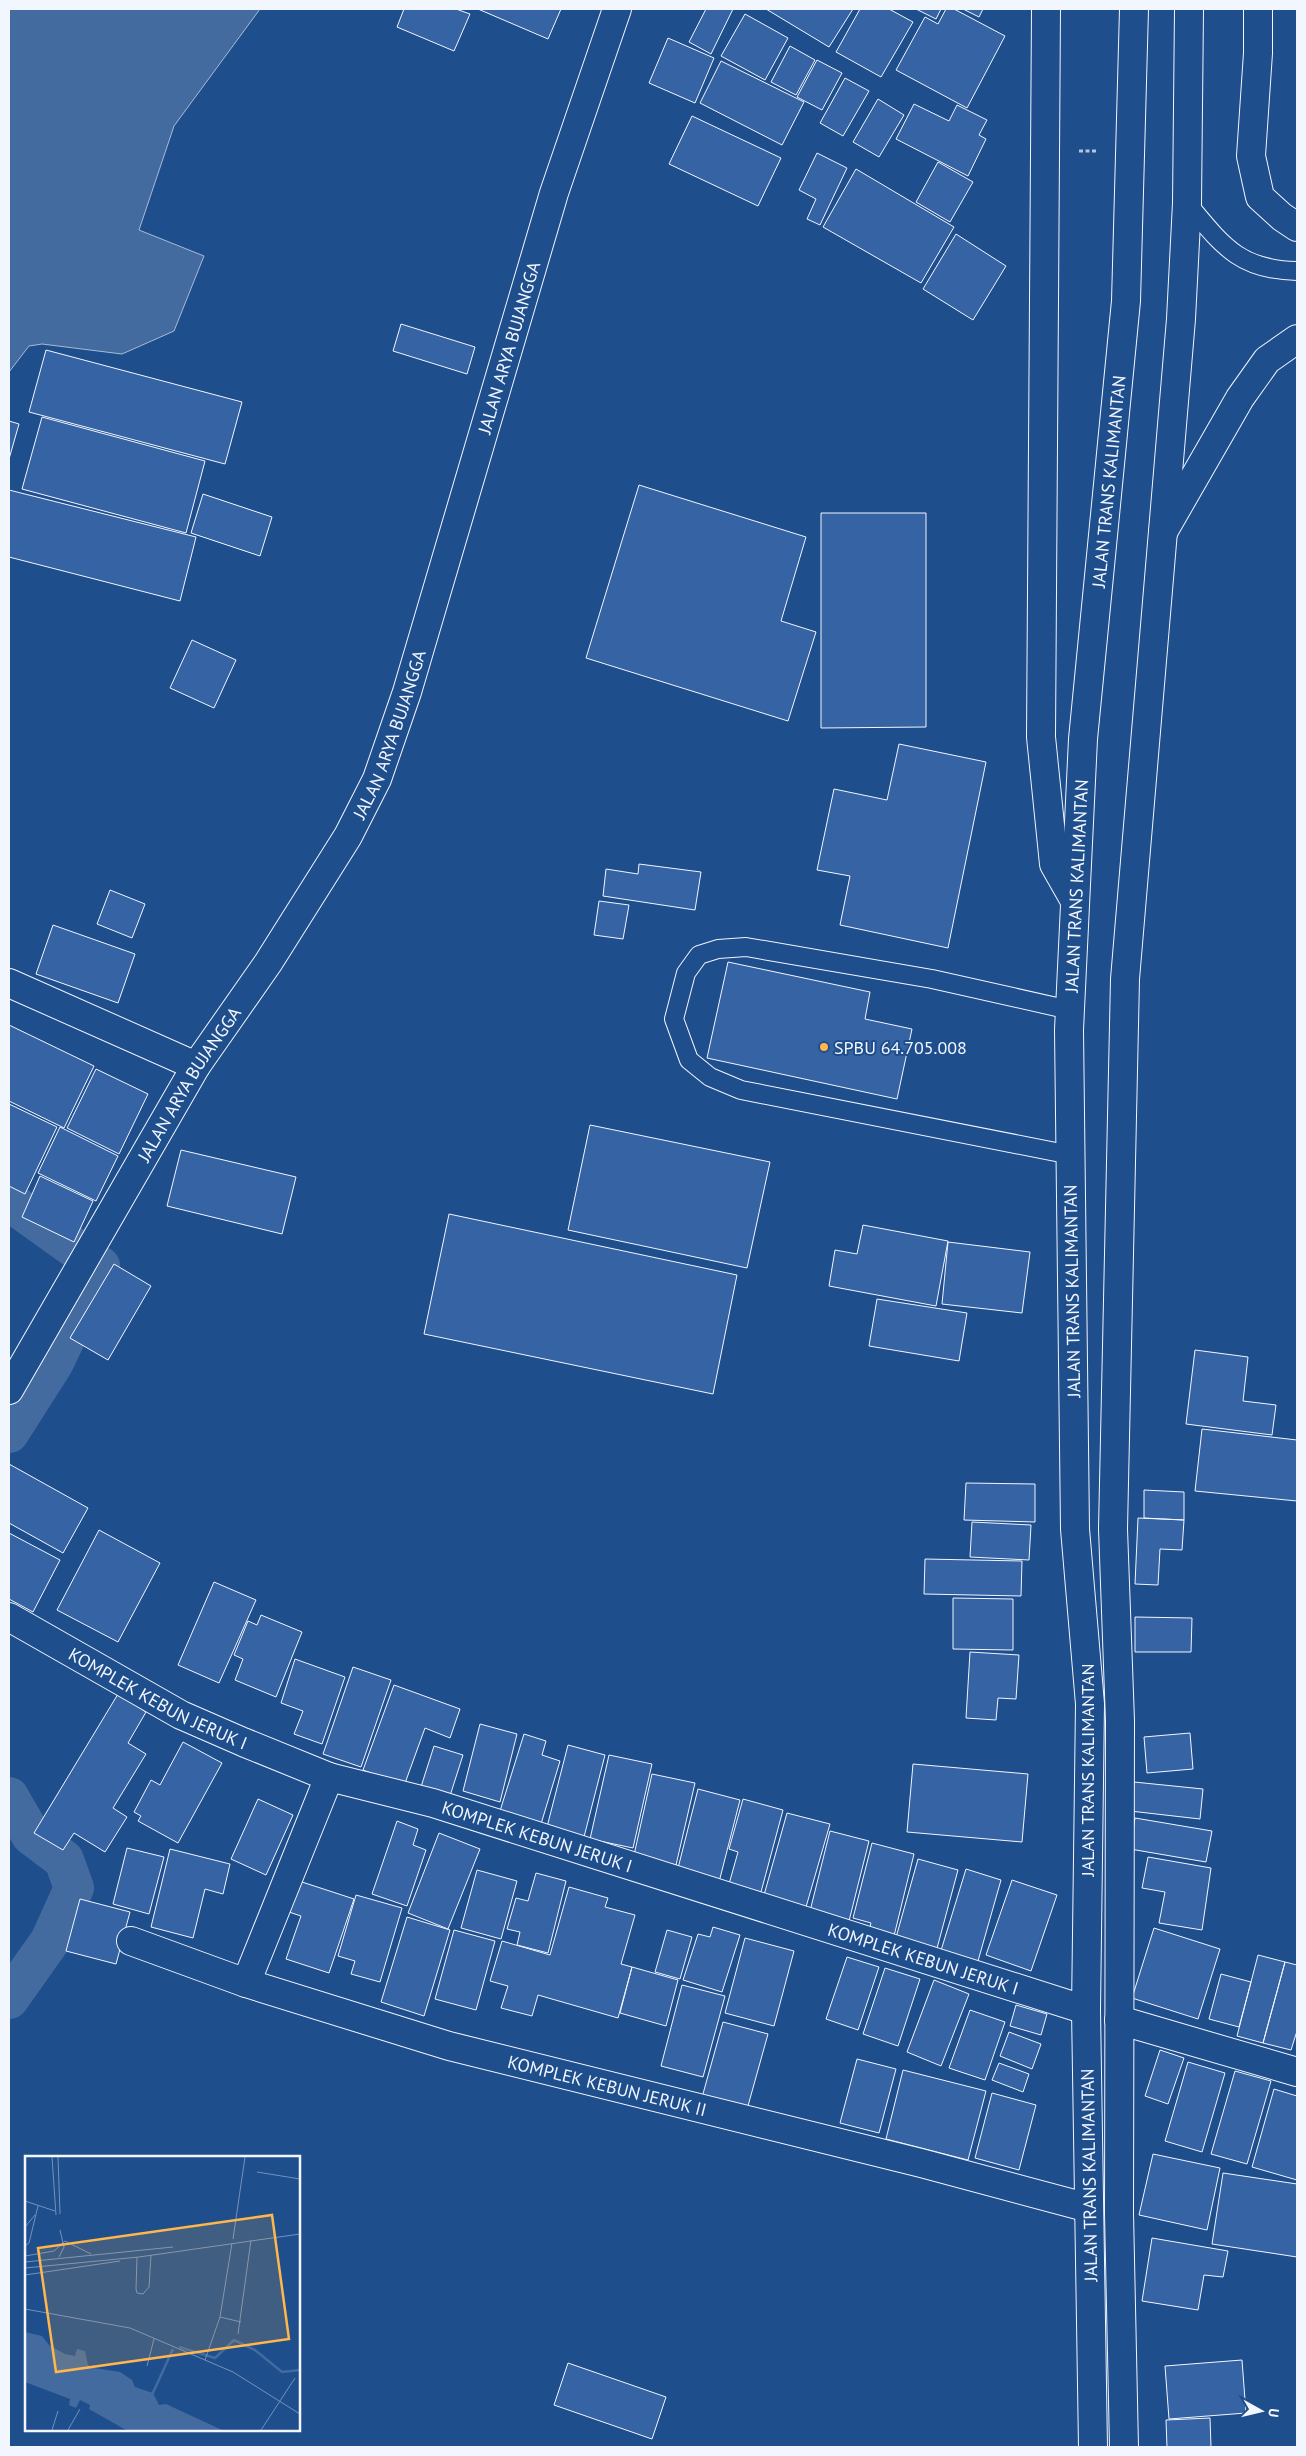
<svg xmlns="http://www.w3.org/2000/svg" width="1306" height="2456" viewBox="0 0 1306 2456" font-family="'PT Sans',sans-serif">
	<rect width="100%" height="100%" fill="#1f4e8c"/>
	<path fill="#446ba0" stroke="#a8bbd7" d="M9 9H260L174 126 139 230 204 256 174 331 122 354 42 344 29 346 9 372Z"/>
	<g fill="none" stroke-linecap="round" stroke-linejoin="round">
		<path stroke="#446ba0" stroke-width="40" d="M9 1201 73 1247
			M9 1433 53 1364 100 1266
			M9 1797 31 1835 64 1860 74 1888 50 1941 9 1999"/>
	</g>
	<path fill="#3563a3" stroke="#f2f6ff" d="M404 9H456L470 14 454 51 397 27Z
		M478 9H561L548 39Z
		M706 9H733L711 54 689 42Z
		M766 9H853L829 47Z
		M860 9H889L913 22 881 77 836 52Z
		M916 9H941L936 19Z
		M946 9H954L1005 36 967 108 896 70 925 17 938 24Z
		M963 9H983L979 17Z
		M745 14 788 38 765 80 721 56Z
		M668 38 714 58 695 103 649 83Z
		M790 46 815 60 796 95 771 82Z
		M817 60 842 73 822 110 797 97Z
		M721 61 804 102 782 145 700 103Z
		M845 78 869 91 843 136 820 123Z
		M878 99 904 115 879 157 853 142Z
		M914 104 949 121 957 105 987 120 979 135 986 139 968 176 896 139Z
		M692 116 781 158 758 206 669 164Z
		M817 153 847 168 820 225 807 219 816 199 799 190Z
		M938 162 973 182 950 222 916 202Z
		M856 169 954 227 921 283 823 227Z
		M956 234 1006 266 973 320 923 289Z
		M401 324 475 347 467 374 393 351Z
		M46 350 242 402 225 464 29 412Z
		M42 417 205 461 186 533 22 489Z
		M9 421 19 424 9 459Z
		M639 485 806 537 781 621 816 632 788 721 586 658Z
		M9 490 196 537 180 601 9 557Z
		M203 494 272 517 260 556 191 533Z
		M821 513H926V727L821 728Z
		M192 640 236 660 214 708 170 688Z
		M899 744 986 762 948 948 840 925 850 876 817 870 834 789 887 800Z
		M639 864 701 872 695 910 603 896 606 869 638 874Z
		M110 890 145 904 132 938 97 924Z
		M599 901 629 905 623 939 594 935Z
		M53 925 135 954 118 1003 36 974Z
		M728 962 870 992 865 1019 912 1029 897 1099 707 1058Z
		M9 1025 94 1066 64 1128 9 1101Z
		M96 1069 148 1094 119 1154 67 1128Z
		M9 1104 57 1127 25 1194 9 1186Z
		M590 1125 770 1162 747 1268 568 1230Z
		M60 1127 118 1156 96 1201 38 1173Z
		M181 1150 296 1177 282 1234 167 1206Z
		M40 1176 93 1201 74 1242 22 1217Z
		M449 1214 737 1275 713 1394 424 1334Z
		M863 1225 948 1241 936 1306 829 1286 835 1250 857 1254Z
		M948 1242 1030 1252 1022 1313 942 1304Z
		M114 1264 151 1286 108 1360 70 1338Z
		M877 1299 967 1313 959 1361 869 1346Z
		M1195 1350 1248 1357 1243 1401 1276 1405 1272 1435 1186 1424Z
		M1202 1429 1297 1440V1501L1195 1491Z
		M9 1464 88 1508 63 1553 9 1523Z
		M966 1483 1035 1484V1522L964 1520Z
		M1144 1490 1184 1492V1520L1144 1518Z
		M1138 1518 1184 1520 1182 1550 1160 1549 1158 1585 1135 1584Z
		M972 1522 1031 1525 1029 1560 970 1557Z
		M99 1530 160 1563 118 1642 57 1610Z
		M9 1533 60 1560 33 1612 9 1599Z
		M925 1559 1022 1561 1021 1596 924 1594Z
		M214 1582 256 1600 219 1683 178 1665Z
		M953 1598 1013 1599V1650L953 1649Z
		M261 1615 302 1632 276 1697 235 1680 243 1659 234 1655 248 1621 257 1625Z
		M1135 1617 1192 1618 1191 1652H1135Z
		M970 1652 1019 1655 1016 1699 998 1698 996 1720 966 1718Z
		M295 1659 345 1677 322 1744 294 1734 303 1711 281 1703Z
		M353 1667 391 1680 361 1767 323 1754Z
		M394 1685 460 1709 450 1738 425 1728 404 1786 363 1770Z
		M118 1694 146 1712 128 1743 146 1754 113 1808 127 1817 105 1852 74 1833 63 1850 34 1833Z
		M480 1724 517 1734 500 1802 463 1791Z
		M1190 1733 1193 1769 1147 1773 1144 1737Z
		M524 1734 546 1741 542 1755 560 1761 541 1824 500 1811Z
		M183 1742 222 1763 178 1843 138 1821 141 1816 134 1812 151 1780 160 1785Z
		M568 1745 605 1755 584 1837 547 1827Z
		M434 1746 463 1755 449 1799 420 1790Z
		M609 1755 652 1764 633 1848 590 1839Z
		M913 1764 1028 1774 1022 1842 907 1832Z
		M652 1774 695 1783 676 1865 655 1860 632 1864Z
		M1134 1782 1203 1789 1200 1819 1130 1811Z
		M698 1789 740 1800 718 1886 676 1876Z
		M258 1799 293 1815 266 1875 231 1859Z
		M743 1799 783 1810 761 1892 729 1884 738 1852 729 1849Z
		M787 1813 830 1824 806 1907 764 1895Z
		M1135 1818 1212 1831 1206 1862 1130 1849Z
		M397 1821 418 1829 413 1845 426 1850 407 1906 372 1894Z
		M830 1831 869 1841 849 1921 810 1911Z
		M439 1833 480 1849 448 1929 408 1913Z
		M872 1843 914 1854 893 1940 868 1934 871 1923 853 1918Z
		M127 1848 164 1857 149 1914 113 1904Z
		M170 1849 230 1864 223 1894 205 1889 193 1938 151 1927Z
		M1148 1857 1211 1868 1202 1930 1159 1923 1165 1892 1142 1888Z
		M918 1859 958 1870 936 1952 895 1941Z
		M966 1869 1001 1880 976 1968 939 1957Z
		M477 1870 517 1881 501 1939 461 1928Z
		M536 1873 566 1881 548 1953 517 1945 520 1932 507 1929 516 1898 528 1901Z
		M1012 1880 1057 1895 1031 1971 986 1955Z
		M299 1881 354 1899 329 1973 286 1959 301 1916 289 1912Z
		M569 1887 608 1898 605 1907 635 1915 621 1964 632 1967 618 2018 538 1995 532 2016 501 2008 508 1986 490 1981 502 1941 550 1955Z
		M356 1895 402 1908 380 1982 351 1974 355 1961 338 1956Z
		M80 1899 130 1912 116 1964 66 1951Z
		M407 1917 450 1930 424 2016 381 2002Z
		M713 1927 740 1935 722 1992 683 1980 698 1934 710 1937Z
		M1154 1928 1220 1949 1198 2019 1132 1998Z
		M454 1930 495 1941 476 2010 435 1999Z
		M667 1930 692 1937 680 1979 655 1972Z
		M745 1938 794 1951 774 2026 725 2013Z
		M1258 1955 1285 1962 1263 2043 1237 2036Z
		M847 1957 879 1967 858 2030 826 2019Z
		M1285 1962 1297 1965V2031L1291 2050 1263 2043Z
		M632 1967 678 1980 666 2026 620 2013Z
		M885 1968 920 1979 898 2046 863 2034Z
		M1221 1974 1251 1982 1239 2027 1209 2019Z
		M934 1980 969 1994 941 2066 907 2052Z
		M682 1985 725 1996 703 2077 661 2066Z
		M1016 2005 1047 2014 1041 2035 1010 2026Z
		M970 2010 1005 2022 985 2080 949 2068Z
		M723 2022 768 2034 746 2113 701 2101Z
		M1009 2032 1041 2044 1032 2069 1000 2056Z
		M1160 2050 1184 2058 1168 2104 1145 2096Z
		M857 2059 896 2069 879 2133 840 2123Z
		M1188 2062 1225 2073 1202 2152 1165 2141Z
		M999 2063 1029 2074 1023 2092 992 2080Z
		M903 2070 986 2091 968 2160 886 2139Z
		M1235 2071 1271 2081 1247 2164 1211 2154Z
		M1274 2089 1297 2096V2180L1252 2167Z
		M992 2093 1036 2105 1019 2170 975 2158Z
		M1153 2154 1220 2168 1207 2230 1139 2215Z
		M1223 2173 1297 2184V2257L1212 2244Z
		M1152 2238 1228 2251 1223 2277 1204 2275 1198 2310 1142 2301Z
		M1242 2360 1246 2413 1169 2419 1165 2366Z
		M568 2363 666 2397 652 2439 554 2405Z
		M1210 2418 1211 2447H1167L1166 2420Z"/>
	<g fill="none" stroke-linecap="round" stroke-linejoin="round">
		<defs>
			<path id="lane" d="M1187 203C1222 245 1239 270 1297 271
				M1070 1010 932 979 746 947 718 949 699 955 686 973 674 1019 689 1060 710 1077 741 1090 1071 1155"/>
			<g id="street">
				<path d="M9 983 196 1066"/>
				<path id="s1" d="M9 1390 196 1066 268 963 348 836 377 779 407 692 554 193 617 9"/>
				<path id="s2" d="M9 1617 181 1715 243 1742 329 1777 433 1803 1086 2010"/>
				<path id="s3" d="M131 1941 246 1983 449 2046 921 2163 1089 2208"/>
				<path d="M246 1983 329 1777"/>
				<path d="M1119 2020 1297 2072"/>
			</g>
			<path id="primary" d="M1046 9 1041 737 1054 864 1075 901
				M1258 9V53L1251 156 1260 197 1282 217 1297 227
				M1163 532 1240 398 1267 360 1297 339"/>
			<g id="highway">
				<path id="s4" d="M1093 2447 1086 2010 1090 1704 1075 1529 1069 1030 1083 739 1126 301 1134 9"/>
				<path d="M1124 2447 1119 2213 1120 1721 1113 1529 1125 979 1181 319 1187 203 1189 9"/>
			</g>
		</defs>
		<use href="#lane" stroke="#f2f6ff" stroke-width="20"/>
		<use href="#street" stroke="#f2f6ff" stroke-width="30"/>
		<use href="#primary" stroke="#f2f6ff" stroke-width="30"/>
		<use href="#highway" stroke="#f2f6ff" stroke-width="30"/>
		<path stroke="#b3c4dc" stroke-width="3" stroke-dasharray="4 2.5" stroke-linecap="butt" d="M1079 151H1098"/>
		<use href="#lane" stroke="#1f4e8c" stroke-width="18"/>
		<use href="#street" stroke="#1f4e8c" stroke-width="28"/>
		<use href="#primary" stroke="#1f4e8c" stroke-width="28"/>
		<use href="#highway" stroke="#1f4e8c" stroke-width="28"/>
	</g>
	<circle fill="#ffb74d" stroke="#1f4e8c" stroke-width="2" cx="824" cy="1047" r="5"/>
	<g text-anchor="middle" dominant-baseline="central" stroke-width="4" stroke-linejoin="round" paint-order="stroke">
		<g font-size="18" fill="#f2f6ff" stroke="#1f4e8c">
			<text stroke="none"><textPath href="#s1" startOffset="1165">JALAN ARYA BUJANGGA</textPath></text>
			<text stroke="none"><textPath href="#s4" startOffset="1968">JALAN TRANS KALIMANTAN</textPath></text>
			<text stroke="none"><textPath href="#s1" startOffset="760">JALAN ARYA BUJANGGA</textPath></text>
			<text stroke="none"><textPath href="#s4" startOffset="1562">JALAN TRANS KALIMANTAN</textPath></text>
			<text stroke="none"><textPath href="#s1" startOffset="355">JALAN ARYA BUJANGGA</textPath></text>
			<text transform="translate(1072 1291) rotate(-91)">JALAN TRANS KALIMANTAN</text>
			<text stroke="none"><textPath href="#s2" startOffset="170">KOMPLEK KEBUN JERUK I</textPath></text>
			<text transform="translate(1087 1770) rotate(-90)">JALAN TRANS KALIMANTAN</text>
			<text stroke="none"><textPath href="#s2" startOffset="575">KOMPLEK KEBUN JERUK I</textPath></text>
			<text stroke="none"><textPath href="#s2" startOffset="980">KOMPLEK KEBUN JERUK I</textPath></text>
			<text stroke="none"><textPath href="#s3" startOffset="498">KOMPLEK KEBUN JERUK II</textPath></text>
			<text transform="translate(1089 2175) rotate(-91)">JALAN TRANS KALIMANTAN</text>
		</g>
		<g font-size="18" fill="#f2f6ff" stroke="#1f4e8c" text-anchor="start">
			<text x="834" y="1047">SPBU 64.705.008</text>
		</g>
	</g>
	<g transform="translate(25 2156)">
		<rect width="275" height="275" fill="#1f4e8c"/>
		<path d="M0 176 17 180 24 189 40 198 50 200 52 193 60 195 63 209 69 212 95 216 107 224 110 231 128 237 134 249 141 248 197 274H101L64 253 65 249 55 244 51 252 44 249 45 243 0 226Z" fill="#446ba0"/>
		<path fill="none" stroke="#446ba0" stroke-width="2.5" d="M154 191 190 202 209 184 230 194 257 216 275 214M126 241 148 193"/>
		<path fill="none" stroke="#7391ba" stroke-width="1" d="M27 1 31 59M33 1 35 58M232 16 275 23M0 45 30 55M0 71 10 59M208 83 220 1M0 90 4 87 13 50M0 100 29 95 40 85 66 98M34 101 39 91 35 74M112 101 111 133 112 137 118 138 124 131 126 99M0 106 148 91M0 112 114 101 275 78M0 119 95 105M0 153 105 172 208 216 275 258M195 161 216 166M213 178 226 84M180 204 195 161 207 87M122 210 129 183M27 274 33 255M43 274 55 253M236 274 270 222"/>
		<path fill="#ffb74d" fill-opacity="0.15" stroke="#ffb74d" stroke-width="2.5" d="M247 59 264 183 31 216 13 92Z"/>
		<rect width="275" height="275" fill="none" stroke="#f2f6ff" stroke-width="2.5"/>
	</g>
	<rect width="1306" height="2456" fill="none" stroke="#f2f6ff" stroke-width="20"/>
	<g transform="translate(1261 2411) rotate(98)" stroke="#1f4e8c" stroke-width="4" paint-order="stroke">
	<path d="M0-4L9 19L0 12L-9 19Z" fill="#f2f6ff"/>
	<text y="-8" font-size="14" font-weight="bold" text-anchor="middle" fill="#f2f6ff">U</text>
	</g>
</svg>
